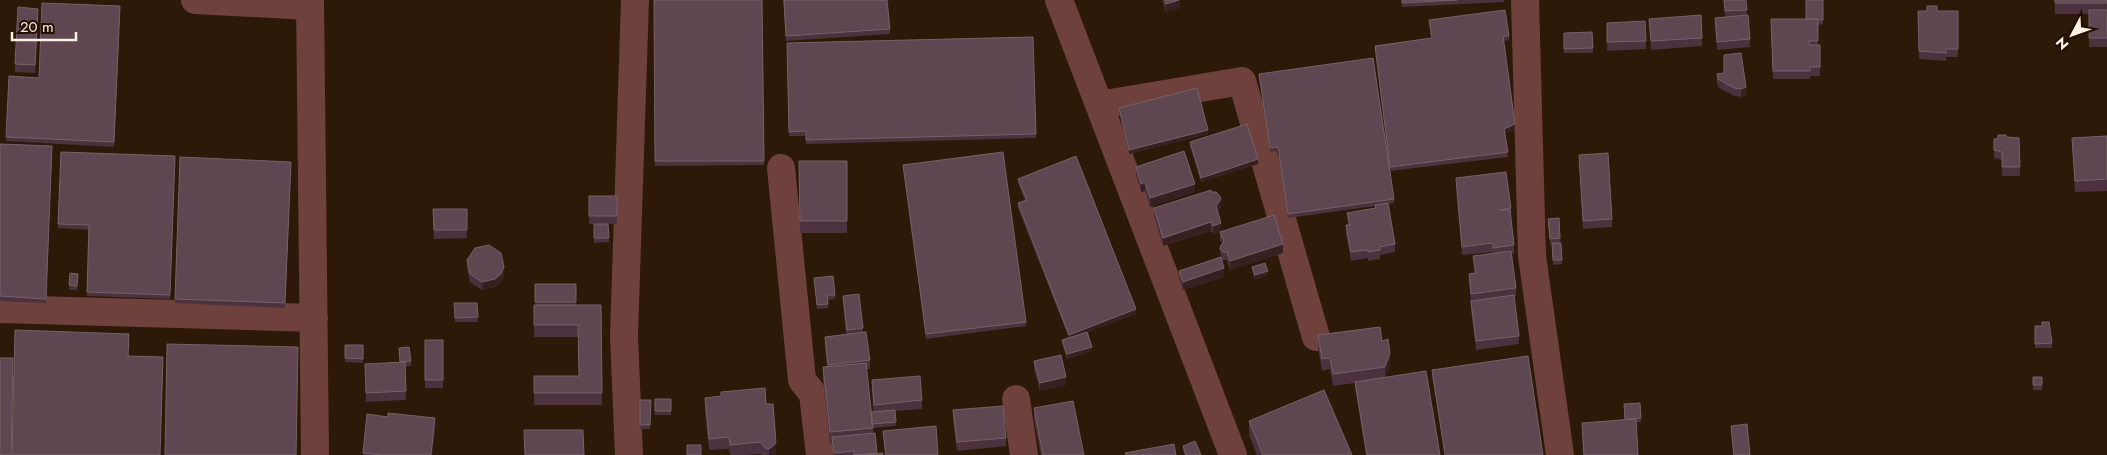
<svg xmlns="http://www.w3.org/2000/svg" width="2107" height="455" viewBox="0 0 2107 455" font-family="Jost,sans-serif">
	<rect width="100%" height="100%" fill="#2d1908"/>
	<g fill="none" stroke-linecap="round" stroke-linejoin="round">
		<path stroke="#6e413d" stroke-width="28" d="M195 0 310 6
			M310 0 315 455
			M1059 0 1233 455
			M1525 0 1532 256 1560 455
			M1099 105 1242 81 1316 337
			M781 168 802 380 813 394 820 455
			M0 309 314 318
			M1016 399 1024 455
			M629 455 624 336 635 0"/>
	</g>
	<path fill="#4b323e" d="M654 0H762L764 165 655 166Z
		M783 0 890 29V34L786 41Z
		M1162 0H1180V8L1166 12Z
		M1402 0H1504V2L1402 7Z
		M1724 0H1746L1747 16 1750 39V47L1717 50 1715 18 1725 17Z
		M1823 0V24L1818 25V45H1820V76H1810V79H1773L1771 27 1806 19Z
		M2055 0H2107V47H2089V14H2055Z
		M120 6 114 147 6 141 9 76 39 78Z
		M1918 11H1958V57H1946V61L1919 59Z
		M38 17 35 73 15 72V64Z
		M1649 19 1702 38V46L1651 50Z
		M1429 20 1509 36V40L1504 41 1515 129 1505 133 1508 157 1390 171 1375 46 1431 38Z
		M1607 23 1646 41V49L1607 51Z
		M1592 32 1593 53H1564V33Z
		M1033 37 1036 138 806 144V136H789L787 43Z
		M1724 55 1746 95 1741 97 1734 96 1718 87 1717 82V74L1724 73Z
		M1259 74 1394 199V203L1388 204 1395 244V252L1380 255V259L1368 261V258L1351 261 1346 234V225H1348L1347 213 1375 208V206L1288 218 1278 151 1270 152Z
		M1119 108 1208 134 1129 154 1119 112Z
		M2107 136V191L2075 192 2072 138Z
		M2006 137 2019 138 2020 176H2002V160L1994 158V139Z
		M1190 142 1258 164 1201 182 1190 146Z
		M0 144 52 146 46 303 0 301Z
		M61 152 175 156 170 299 87 296 89 230 58 228Z
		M1579 155 1612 219V227L1583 229Z
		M180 157 291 162 285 308 175 303Z
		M799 161H847V233H800Z
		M903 165 1026 322V326L926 339Z
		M1136 167 1195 192 1150 207 1145 191 1141 192 1136 175Z
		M1456 178 1511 208V217L1514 245V254H1512L1516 288V296L1514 297 1519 336V344L1476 350 1471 309 1469 274 1474 273 1473 256 1493 254V252L1462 255 1456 187Z
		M1018 179 1136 314 1088 332 1092 351 1067 359 1062 344V340L1069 338 1018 208V203L1025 201 1018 183Z
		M1211 192 1221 207 1218 212 1221 231 1283 253 1230 270 1227 260H1223L1221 258 1224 277 1183 290 1179 279V271L1221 257 1220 249 1222 244 1220 240V232L1213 234 1211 231 1163 246 1154 216V208Z
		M589 196H617V224H608L609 242 594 243V224H589Z
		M433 209H467V238L434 239Z
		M1559 218 1562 264 1553 265 1552 244H1550L1548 219Z
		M467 260 504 276 501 282 495 287 482 290 470 282 467 268Z
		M1252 267 1268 275 1255 280 1252 271Z
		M70 273 78 274 77 290H69Z
		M814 278 835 295V299L828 300V308L817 309Z
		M535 284H576V305H601L602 405H534V376H579L578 337H534V305H535Z
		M843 296 863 328V332L870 360V369H866L871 416 873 412 872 380 922 400V409L895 411 896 426 873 428V433L877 453 883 455H834L832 443 830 444 823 379V367L827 366 825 345V337L846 334 843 304Z
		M454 303H477L478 322H455Z
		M2035 326 2052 343V348H2035Z
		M1318 335 1382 341 1390 365 1385 377 1440 455H1366L1355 387V383L1333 386 1330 369 1322 371 1318 347Z
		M425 340H443V388H425Z
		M345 345H363V363L345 362Z
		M399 348 411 361V366H405L406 400 366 402 365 364 400 363Z
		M1034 361 1066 385 1040 391 1034 369Z
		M1432 370 1543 455H1445L1432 375Z
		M2033 377H2042V390H2033Z
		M721 392 766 404 776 455H761V454L746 455H730L729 449 709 450 705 410V398L721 396Z
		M655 399H671V415H655Z
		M640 400H651L650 429H640Z
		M1624 404 1641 418V422H1636L1638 455H1583L1582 423 1625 419Z
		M1034 408 1084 455H1041L1034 420Z
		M953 410 1006 438V446L957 451 953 418Z
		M367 414 435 429 432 455H363Z
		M1249 421 1352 455H1257L1249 435Z
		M1731 426 1750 455H1733Z
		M883 431 938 455H885Z
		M1183 446 1201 455H1185L1183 450Z"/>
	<path fill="#372021" d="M1180 0V8L1166 12V4Z
		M1746 87V95L1741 97V89Z
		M1515 124V129L1504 133V129Z
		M1208 130V134L1129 154V150Z
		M1258 159V164L1201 182V178Z
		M1145 182V191L1141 192V184Z
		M1195 184V192L1150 207V198Z
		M1221 199V207L1216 214V206Z
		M1211 222V231L1163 246V238Z
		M1221 223V232L1213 234V226Z
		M1283 244V253L1230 270V261Z
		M504 267V276L501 282 495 287 482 290V282Z
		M1224 268V277L1183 290V282Z
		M1268 271V275L1255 280V275Z
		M1136 309V314L1069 339V335Z
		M1092 347V351L1067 359V354Z
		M1390 353V365L1385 378V367Z
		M1066 377V385L1040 391V383Z
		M435 418V429L432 455H431Z
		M776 443V455H769V449Z"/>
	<path fill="#5e4750" stroke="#776167" d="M654 0H762L764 161H655Z
		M784 0H887L890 29 786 36Z
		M1165 0H1179L1166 4Z
		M1402 0H1457L1402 3Z
		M1724 0H1746L1747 10 1725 11Z
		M1806 0H1823V20H1818V19H1806Z
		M2055 0H2107V3H2055Z
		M42 3 120 6 114 142 6 137 9 76 39 78Z
		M1927 6H1937V11H1958V49H1946V53L1919 51 1918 11H1927Z
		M18 7 38 9 35 65 15 64Z
		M1505 10 1509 36H1503L1515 124 1504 129 1508 152 1390 167 1375 46 1432 38 1429 20Z
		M2089 10H2107V38H2089Z
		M1701 15 1702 38 1651 41 1649 19Z
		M1748 15 1750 39 1717 42 1715 18Z
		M1771 19H1818V41H1809V45H1820V67H1810V71H1773Z
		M1645 21 1646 41 1607 42V23Z
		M1592 32 1593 48 1564 49V33Z
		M1033 37 1036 134 806 140V131L789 132 787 43Z
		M1741 53 1746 87 1741 89 1734 88 1718 79 1717 74 1724 73V55Z
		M1373 58 1394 199 1288 214 1278 147 1270 148 1259 74Z
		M1197 88 1208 130 1129 150 1119 108Z
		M1247 124 1258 159 1201 178 1190 142Z
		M1998 135H2006V137L2019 138 2020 167H2002V152L1994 150V139H1998Z
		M2107 136V179L2075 181 2072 138Z
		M0 144 52 146 46 299 0 296Z
		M1184 151 1195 184 1150 198 1145 182 1141 184 1136 167Z
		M61 152 175 156 170 295 87 292 89 225 58 224Z
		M1003 152 1026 322 926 334 903 165Z
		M1608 153 1612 219 1583 221 1579 155Z
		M1076 156 1136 309 1069 335 1018 203 1027 200 1018 179Z
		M180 157 291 162 285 303 175 299Z
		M799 161H847V221H800Z
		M1506 172 1511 208 1500 210H1510L1514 245 1493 248V243L1462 247 1456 178Z
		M1211 190V192H1216L1219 195 1221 199 1216 206 1221 223 1213 226 1211 222 1163 238 1154 208Z
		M589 196H617V216H589Z
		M1388 203 1395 244 1380 247V250L1368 252V250L1351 252 1346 225H1350L1347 213 1376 208 1375 205Z
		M433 209H467V230H434Z
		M1274 215 1283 244 1230 261 1227 252H1223L1220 249 1221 245 1224 242 1220 232Z
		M1559 218 1560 238 1550 239 1548 219Z
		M594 224H608L609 238H594Z
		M1552 243H1561L1562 260H1553Z
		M489 245 501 253 504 267 501 274 495 279 482 282 470 274 467 260 475 248Z
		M1511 251 1516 288 1471 294 1469 274 1476 273 1473 256Z
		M1221 257 1224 268 1183 282 1179 271Z
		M1265 263 1268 271 1255 275 1252 267Z
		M70 273 78 274 77 286 69 285Z
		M833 276 835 295H827L828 304 817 305 814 278Z
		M535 284H576V302H535Z
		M859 294 863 328 847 330 843 296Z
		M1514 295 1519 336 1476 341 1471 301Z
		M454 303H477L478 317 455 318Z
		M534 305H601L602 393H534V376H579L578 325H534Z
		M2042 322H2049L2052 343 2035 344V326H2042Z
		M1380 327 1382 341 1388 339 1390 353 1385 367 1333 374 1330 358 1322 359 1318 335Z
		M15 330 129 334 128 356 163 357 160 455H12Z
		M866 332 870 360 828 365 825 337Z
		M1087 332 1092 347 1067 354 1062 340Z
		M425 340H443V380H425Z
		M167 344 298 347 296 455H165Z
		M345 345H363V359L345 358Z
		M409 347 411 361 400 362 399 348Z
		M1061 355 1066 377 1040 383 1034 361Z
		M1528 356 1543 455H1445L1432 370Z
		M0 358H13L11 455H0Z
		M405 362 406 391 366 393 365 364Z
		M866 363 873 428 830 432 823 367Z
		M1426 371 1440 455H1367L1355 382Z
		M920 376 922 400 874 405 872 380Z
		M2033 377H2042V385H2033Z
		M765 388 766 404H773L776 443 769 449 765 448 761 442 730 445 729 437 709 439 705 398 721 396V392Z
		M1324 390 1352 455H1263L1249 421Z
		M655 399H671V411H655Z
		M640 400H651L650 425H640Z
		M1073 401 1084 455H1043L1034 408Z
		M1640 403 1641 418 1625 419 1624 404Z
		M1003 406 1006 438 957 442 953 410Z
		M895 410 896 422 872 424 871 412Z
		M388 413 435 418 431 455H383L363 453 367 414 388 417Z
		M1636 419 1638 455H1584L1582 423Z
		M1747 424 1750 455H1734L1731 426Z
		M936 426 938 455H886L883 431Z
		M524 430H583L584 455H525Z
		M875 433 877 453 854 455V451L834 453 832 437Z
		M1195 441 1201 455H1186L1183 446Z
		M1174 444 1176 455H1126L1125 453Z
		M687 445H701V455H687Z
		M883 453V455H860Z"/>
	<g transform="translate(2072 35) rotate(229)" stroke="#231002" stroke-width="4" paint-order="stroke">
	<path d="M0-4L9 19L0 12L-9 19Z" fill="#fff0e5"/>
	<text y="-8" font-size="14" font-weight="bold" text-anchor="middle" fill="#fff0e5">N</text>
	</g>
	<path d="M12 32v8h64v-8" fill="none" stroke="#fff0e5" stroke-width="2.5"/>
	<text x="20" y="32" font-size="15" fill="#fff0e5" stroke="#231002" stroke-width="4" paint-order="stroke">20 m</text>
</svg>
